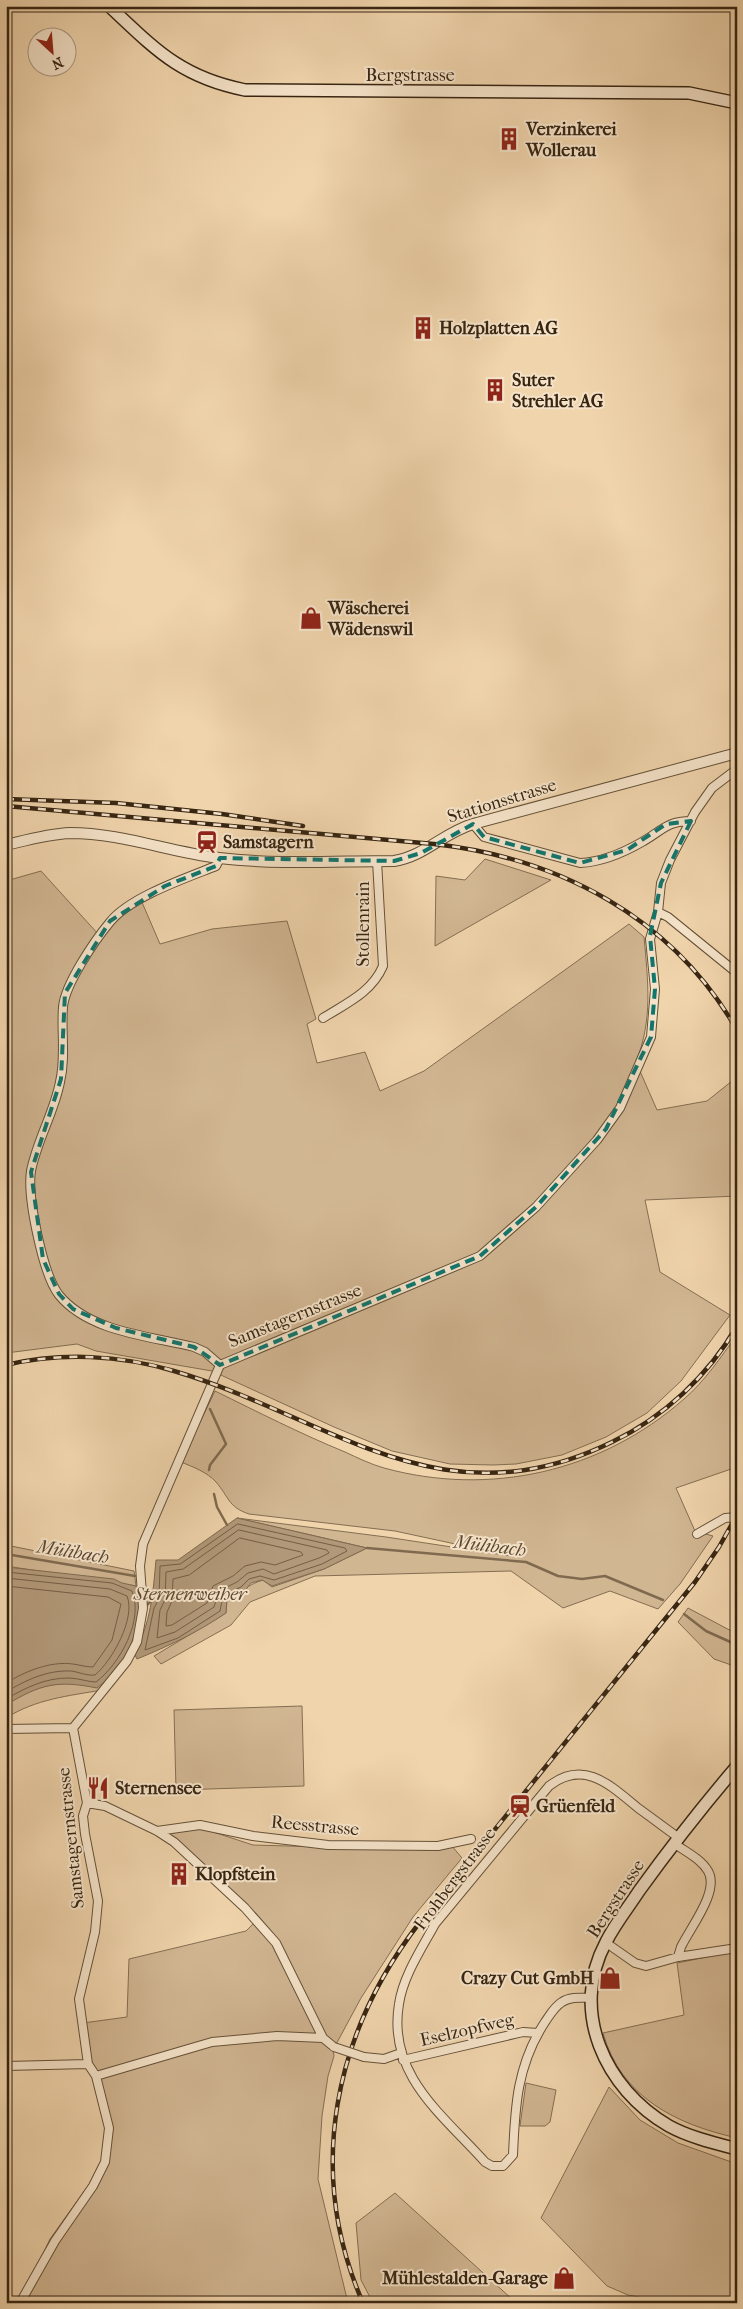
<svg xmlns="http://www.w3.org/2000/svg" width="743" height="2309" viewBox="0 0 743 2309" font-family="'IM FELL French Canon',serif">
	<rect width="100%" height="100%" fill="#f0d4ac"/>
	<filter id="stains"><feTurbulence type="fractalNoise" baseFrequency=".004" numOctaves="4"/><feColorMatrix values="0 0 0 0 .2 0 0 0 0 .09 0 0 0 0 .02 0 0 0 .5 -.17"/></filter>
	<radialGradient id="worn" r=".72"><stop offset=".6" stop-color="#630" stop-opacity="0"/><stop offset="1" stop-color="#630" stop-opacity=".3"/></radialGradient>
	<path fill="#d1b692" stroke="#846e52" d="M485 859 551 880 435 946 436 876 465 880Z
		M41 871 99 935 112 922 141 900 160 944 212 929 287 921 316 1019 307 1024 317 1063 365 1052 380 1091 424 1071 629 924 644 937C648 982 653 1019 636 1062L657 1110 707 1101 737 1077V1196L645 1200 660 1272 730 1315 681 1381 647 1413 606 1437 562 1455 516 1464 493 1465 450 1464 392 1451 334 1427 212 1371 96 1351 77 1344 6 1353V881Z
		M737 1335V1467L676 1488 695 1531 713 1536 680 1584 658 1609 610 1591 563 1608 511 1571 315 1576 250 1602 231 1625 161 1664 154 1656 226 1613 227 1598C240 1593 249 1584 263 1580L272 1587 324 1569 367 1548 237 1518 386 1537 511 1556 395 1531 249 1514C228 1507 229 1497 216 1482 207 1472 193 1467 181 1462L215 1391C258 1412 301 1434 345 1452 358 1458 370 1464 384 1468 490 1497 601 1472 684 1399 705 1381 720 1358 737 1335Z
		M6 1545 134 1571 136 1586 6 1566Z
		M688 1608 737 1634V1667L714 1659 678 1622Z
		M129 1655 102 1690C68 1696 36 1699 6 1718V1702C43 1683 59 1682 100 1683Z
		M302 1706 304 1786 176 1790 174 1710Z
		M201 1828 253 1845 431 1850 451 1845 462 1858 413 1917 361 1998 333 2050 334 2056 328 2076 322 2116 318 2179 348 2303H20L50 2239 105 2162 109 2128 88 2064 83 2023 127 2017 129 1959 246 1931 257 1920 166 1834Z
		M731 1952 737 1953V2138C675 2124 621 2097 603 2033L684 2015 677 1963Z
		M526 2083 556 2090 550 2122 545 2126H520Z
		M609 2087 640 2120 678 2143 737 2164V2303H673L628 2295 607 2286 541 2218Z
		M395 2193 513 2300 534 2303H373L361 2280 356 2223Z"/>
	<path fill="#b19878" stroke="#806a4f" d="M237 1518 367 1548 324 1569 272 1586 262 1580 251 1583 244 1592 227 1598 226 1613C198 1632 169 1646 137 1659L134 1653C151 1624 153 1592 156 1560H178Z
		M6 1567 114 1579 122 1583 136 1586C146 1624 127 1665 97 1688 57 1680 41 1684 6 1705Z"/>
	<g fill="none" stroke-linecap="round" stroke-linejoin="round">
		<path stroke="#745e45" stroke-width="1" d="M238 1524 345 1548 347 1551 322 1564 274 1580 260 1576 249 1579 241 1587 223 1595 220 1611 178 1638 145 1650 154 1608 159 1599 160 1566 180 1564Z
			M239 1530 327 1550 329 1553 319 1558 274 1574 263 1569 248 1573 237 1582 219 1591 214 1607 175 1632 157 1638 160 1610 165 1600 166 1572 183 1569Z
			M240 1538 301 1552 303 1555 275 1565 261 1562 245 1566 233 1576 213 1586 207 1603 172 1625 166 1626 167 1612 172 1601 173 1579 189 1575Z
			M6 1572 112 1583 132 1591C144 1620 120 1664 96 1682 88 1682 78 1678 69 1678 45 1678 27 1687 6 1699
			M6 1578 110 1589 127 1596C136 1618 112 1661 95 1675 87 1676 79 1672 71 1671 47 1670 26 1680 6 1692
			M6 1586 108 1597 121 1604 112 1640 93 1667C86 1667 80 1665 73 1664 50 1661 26 1671 6 1683"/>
		<path stroke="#806a4f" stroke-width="2.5" d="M6 1041 11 982
			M209 1470 210 1465 226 1444 210 1409
			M214 1494 217 1507 227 1525
			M367 1548 526 1562 558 1576 582 1579 605 1576 663 1600
			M6 1554 135 1576
			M144 1608 154 1598
			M684 1614 706 1631 737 1645"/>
		<defs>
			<path id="minor" d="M473 824 484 837 580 863C602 862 623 853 642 842 662 831 666 821 691 821
				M658 912 668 917 737 973
				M323 1018C347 1003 372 992 383 966L377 861
				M220 1365 205 1352 194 1347C150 1336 89 1332 59 1295 43 1275 27 1197 31 1171 37 1140 54 1113 60 1082 66 1057 61 1032 63 1007 65 984 95 940 110 922 130 897 186 878 216 866L220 858
				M697 1534 725 1518 737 1517
				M73 1728 127 1661 137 1642 143 1608 140 1566 143 1544 220 1365 480 1256 536 1207 597 1140 620 1108 651 1037 655 989 650 939 658 912 661 883 670 860 695 812 712 788 737 769
				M6 1729 73 1728
				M87 1803 105 1806 157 1831 174 1842 245 1908 276 1943 323 2038 334 2047
				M157 1831 200 1825 253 1836 328 1845 438 1846 471 1839
				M675 1844C686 1852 701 1859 708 1871 720 1891 690 1928 681 1947L678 1957
				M605 1942 635 1963 646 1966 678 1957 737 1948
				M592 1998C582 1998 571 1996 562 2002 554 2007 550 2015 545 2022 517 2065 515 2106 513 2155L503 2166H492L485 2162C443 2115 387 2075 399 2004 403 1976 422 1948 435 1924L549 1786C584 1759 610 1785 638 1808 652 1818 665 1828 679 1838
				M364 2057 384 2059 401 2053
				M403 2060 523 2032 538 2033
				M6 2066 88 2064
				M96 2076 212 2042 277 2036 323 2038
				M20 2303 55 2241 93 2186 105 2162 109 2128 96 2076 88 2064 79 1999 95 1932 98 1901 85 1834 83 1816 87 1803 73 1728"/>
			<path id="tertiary" d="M6 845C27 840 48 834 70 833 121 833 169 852 219 858 277 865 336 861 394 861 425 856 443 833 473 824L737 753"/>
			<path id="secondary" d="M109 6C155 49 180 77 245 90L689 93 737 103
				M737 1766C703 1806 670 1848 639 1891 628 1908 615 1924 606 1942 569 2011 605 2089 669 2126 689 2137 714 2143 737 2149"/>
		</defs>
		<use href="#minor" stroke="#655138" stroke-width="10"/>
		<use href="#tertiary" stroke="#655138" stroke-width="12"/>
		<use href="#secondary" stroke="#372512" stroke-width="14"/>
		<use href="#minor" stroke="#f5e3c9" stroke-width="8"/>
		<use href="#tertiary" stroke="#f5e3c9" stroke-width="10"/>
		<use href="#secondary" stroke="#f5e3c9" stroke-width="11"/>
		<defs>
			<path id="rail" d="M6 799 116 803 222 814 303 826
				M6 806 434 844C559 858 672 917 737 1030
				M6 1365C61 1352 120 1355 174 1371 330 1417 440 1526 612 1442 664 1417 708 1376 737 1326
				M363 2303C305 2171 334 2033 420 1922L695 1582 719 1547 737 1515"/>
		</defs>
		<use href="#rail" stroke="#372512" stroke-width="4.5"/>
		<use href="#rail" stroke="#f5e3c9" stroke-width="2.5" stroke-dasharray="8" stroke-linecap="butt"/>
		<defs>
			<path id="minor-bridge" d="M334 2047 364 2057"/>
		</defs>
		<use href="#minor-bridge" stroke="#655138" stroke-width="10" stroke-linecap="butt"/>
		<use href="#minor-bridge" stroke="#f5e3c9" stroke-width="8"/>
	</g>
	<path fill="none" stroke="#0f766e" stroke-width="4" stroke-dasharray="10 6" stroke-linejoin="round" d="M691 821 661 883 650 936 655 989 651 1037 606 1129 536 1207 480 1256 220 1365 194 1347 116 1328 73 1309 59 1294 43 1259 31 1172 61 1079 65 993 110 921 165 886 216 866 220 858 394 861 421 853 473 824 484 837 580 863 627 850 666 824Z"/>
	<defs>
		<symbol id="building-bare" viewBox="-9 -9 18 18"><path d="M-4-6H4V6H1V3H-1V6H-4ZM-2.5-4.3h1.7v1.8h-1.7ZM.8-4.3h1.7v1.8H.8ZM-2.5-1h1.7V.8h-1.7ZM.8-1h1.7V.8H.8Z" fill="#8f2418" stroke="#f5e3c9" stroke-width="2.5" paint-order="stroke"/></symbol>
		<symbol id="shop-bare" viewBox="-9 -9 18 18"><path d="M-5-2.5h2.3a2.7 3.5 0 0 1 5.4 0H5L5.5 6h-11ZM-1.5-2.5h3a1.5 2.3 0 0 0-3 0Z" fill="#8f2418" stroke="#f5e3c9" stroke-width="2.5" paint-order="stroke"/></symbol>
		<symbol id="station-bare" viewBox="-9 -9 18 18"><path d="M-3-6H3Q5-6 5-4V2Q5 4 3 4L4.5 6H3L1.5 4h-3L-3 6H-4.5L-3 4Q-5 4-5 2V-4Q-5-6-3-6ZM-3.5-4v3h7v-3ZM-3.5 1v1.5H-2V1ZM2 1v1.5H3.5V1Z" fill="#8f2418" stroke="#f5e3c9" stroke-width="2.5" paint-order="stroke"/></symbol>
		<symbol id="restaurant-bare" viewBox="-9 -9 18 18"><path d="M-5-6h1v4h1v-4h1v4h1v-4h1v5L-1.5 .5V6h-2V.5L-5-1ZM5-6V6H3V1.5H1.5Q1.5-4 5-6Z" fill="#8f2418" stroke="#f5e3c9" stroke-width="2.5" paint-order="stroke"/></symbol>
	</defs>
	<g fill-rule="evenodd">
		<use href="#building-bare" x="493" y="123" width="32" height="32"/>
		<use href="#building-bare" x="407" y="312" width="32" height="32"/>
		<use href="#building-bare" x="479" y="374" width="32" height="32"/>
		<use href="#shop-bare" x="295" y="602" width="32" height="32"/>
		<use href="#station-bare" x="191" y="826" width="32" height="32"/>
		<use href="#restaurant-bare" x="82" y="1772" width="32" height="32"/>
		<use href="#station-bare" x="504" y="1790" width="32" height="32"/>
		<use href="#building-bare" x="163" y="1858" width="32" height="32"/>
		<use href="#shop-bare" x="594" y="1962" width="32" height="32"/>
		<use href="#shop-bare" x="548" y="2262" width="32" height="32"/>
	</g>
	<g text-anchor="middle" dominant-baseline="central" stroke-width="4" stroke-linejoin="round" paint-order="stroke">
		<g font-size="18" fill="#372512" stroke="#f5e3c9">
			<text x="410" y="75">Bergstrasse</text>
			<text transform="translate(502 801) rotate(-17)">Stationsstrasse</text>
			<text transform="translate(363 924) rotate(-90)">Stollenrain</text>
			<text transform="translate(295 1316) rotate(-22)">Samstagernstrasse</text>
			<text transform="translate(315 1826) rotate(5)">Reesstrasse</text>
			<text transform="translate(71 1838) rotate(-96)">Samstagernstrasse</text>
			<text transform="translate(455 1879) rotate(-53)">Frohbergstrasse</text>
			<text transform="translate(616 1899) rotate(-57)">Bergstrasse</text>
			<text transform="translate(467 2030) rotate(-13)">Eselzopfweg</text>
		</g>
		<g font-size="18" font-weight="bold" fill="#372512" stroke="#f5e3c9" text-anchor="start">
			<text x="526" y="129">Verzinkerei<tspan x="526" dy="21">Wollerau</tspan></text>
			<text x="439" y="328">Holzplatten AG</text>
			<text x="512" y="380">Suter<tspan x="512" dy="21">Strehler AG</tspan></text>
			<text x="328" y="608">Wäscherei<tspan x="328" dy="21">Wädenswil</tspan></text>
			<text x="223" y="842">Samstagern</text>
			<text x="115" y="1788">Sternensee</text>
			<text x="536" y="1806">Grüenfeld</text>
			<text x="195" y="1874">Klopfstein</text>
			<text x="594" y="1978" text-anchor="end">Crazy Cut GmbH</text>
			<text x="548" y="2278" text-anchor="end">Mühlestalden-Garage</text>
		</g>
		<g font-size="19" font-style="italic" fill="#5c4831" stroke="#f5e3c9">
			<text transform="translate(490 1546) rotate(7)">Mülibach</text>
			<text transform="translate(73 1552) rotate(9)">Mülibach</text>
			<text x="190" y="1594">Sternenweiher</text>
		</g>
	</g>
	<rect width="743" height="2309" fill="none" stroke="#f0d4ac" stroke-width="25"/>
	<rect x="8" y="8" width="728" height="2294" fill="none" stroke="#372512" stroke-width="2.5"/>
	<rect x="12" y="12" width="718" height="2284" fill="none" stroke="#372512"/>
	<g transform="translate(52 52) rotate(154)"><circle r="24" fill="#f5e3c9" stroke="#a99780"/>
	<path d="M0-4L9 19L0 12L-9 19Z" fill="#8f2418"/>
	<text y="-8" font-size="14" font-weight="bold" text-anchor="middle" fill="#372512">N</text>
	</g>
	<rect width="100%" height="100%" filter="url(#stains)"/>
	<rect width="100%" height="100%" fill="url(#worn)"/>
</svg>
